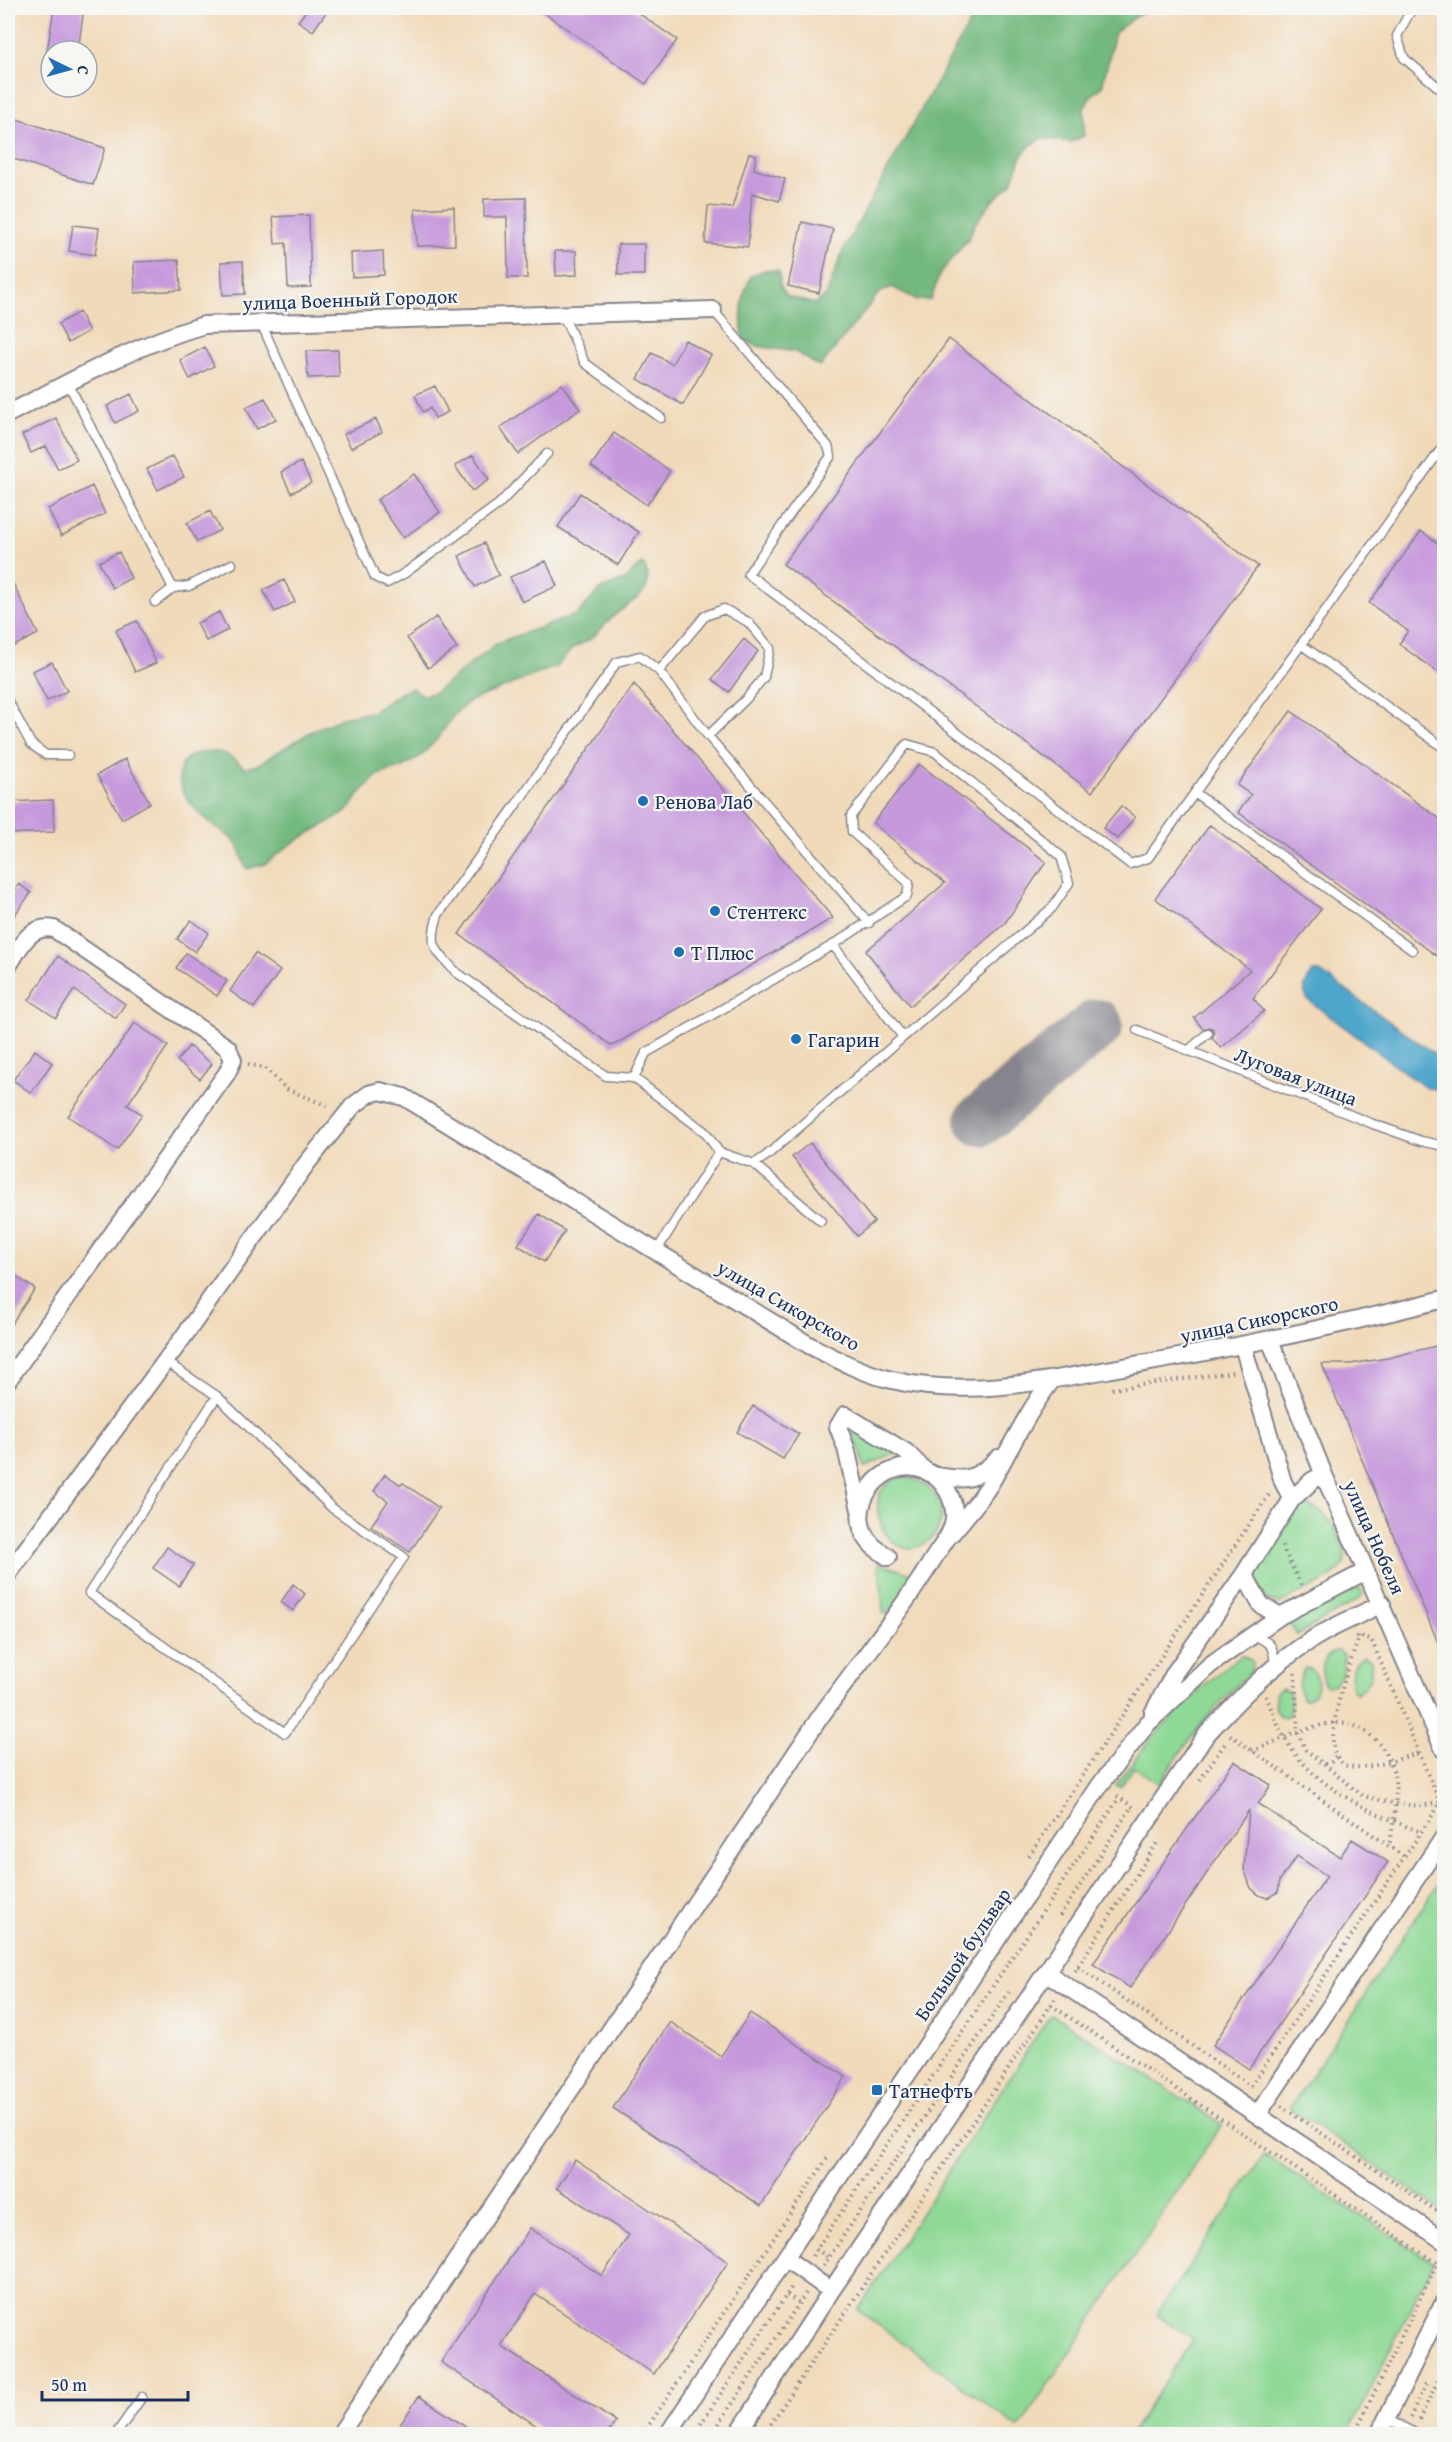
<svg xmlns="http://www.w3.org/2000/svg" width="1452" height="2442" viewBox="0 0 1452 2442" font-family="'Gentium Book Plus',serif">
	<rect width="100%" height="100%" fill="#f6f6f2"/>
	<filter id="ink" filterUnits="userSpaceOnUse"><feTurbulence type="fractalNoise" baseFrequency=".0167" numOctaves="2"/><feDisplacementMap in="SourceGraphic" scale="12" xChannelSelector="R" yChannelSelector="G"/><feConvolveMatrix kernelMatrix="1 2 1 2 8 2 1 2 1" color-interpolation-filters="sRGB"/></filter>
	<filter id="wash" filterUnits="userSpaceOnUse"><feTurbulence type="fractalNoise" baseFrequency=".008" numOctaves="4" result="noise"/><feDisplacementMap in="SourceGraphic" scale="24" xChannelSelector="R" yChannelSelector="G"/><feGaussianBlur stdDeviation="1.35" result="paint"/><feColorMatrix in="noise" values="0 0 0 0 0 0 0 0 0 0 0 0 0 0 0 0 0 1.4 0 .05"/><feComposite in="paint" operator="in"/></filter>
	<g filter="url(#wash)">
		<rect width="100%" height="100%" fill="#f1daba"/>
		<path fill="#8fd996" stroke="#55847a" stroke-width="1.5" d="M855 1423 896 1453 864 1468 860 1450 848 1428Z
			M900 1477C924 1477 949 1500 939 1526 937 1533 931 1539 925 1543 893 1565 867 1513 882 1490 886 1483 893 1480 900 1477Z
			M1309 1506C1325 1511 1331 1521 1338 1535 1343 1545 1347 1552 1344 1563 1339 1578 1295 1595 1280 1603L1270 1602C1263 1596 1256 1588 1257 1578 1258 1563 1283 1528 1292 1514L1299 1507Z
			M878 1563 905 1572 918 1574 888 1614 883 1613 882 1594Z
			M1354 1588 1360 1589 1363 1594 1358 1600 1297 1635 1289 1623Z
			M1337 1651 1344 1655 1343 1673 1334 1685 1327 1686 1323 1682C1321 1668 1322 1655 1337 1651Z
			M1241 1655 1252 1661 1251 1672C1213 1706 1187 1742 1159 1784L1134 1767 1120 1787 1116 1785C1150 1734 1193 1693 1241 1655Z
			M1364 1656 1371 1660C1373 1673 1369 1686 1357 1693L1352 1688C1349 1676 1353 1662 1364 1656Z
			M1305 1668 1313 1670C1321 1682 1319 1699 1303 1699 1297 1689 1299 1678 1305 1668Z
			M1282 1688 1289 1692 1291 1701V1713L1283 1718C1275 1712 1273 1702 1276 1692Z
			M1444 1875V2212L1290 2108Z
			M1051 2014 1222 2124 1019 2428 858 2310Z
			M1264 2155 1434 2262 1348 2434H1130L1194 2339 1156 2315Z"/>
		<path fill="#73b97f" stroke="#47746e" stroke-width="1.5" d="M978 8H1159L1139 14 1115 32 1102 87 1091 96 1084 108V136L1071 142 1042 138 1031 145 1022 155 1012 183 992 201 974 225 969 238 940 273 931 300H918L892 287 879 293 820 367 796 352 756 346 743 339C740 316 741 297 751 276L765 270 779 271 780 285 787 296 814 304 826 296 843 250Z
			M643 564 648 575 647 587 641 595 615 615 592 638 572 649 557 666 468 702 453 716 439 737 421 756 400 768 378 775 361 792 348 811 291 844 265 864 247 869C240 860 242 849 234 841 229 835 221 831 215 827 200 815 174 791 180 770 182 760 189 755 199 753 222 749 227 753 245 768L257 765 312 731 347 716 372 712 400 693 412 688 422 695 434 693 499 642 576 615 601 589 627 579 634 570Z"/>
		<path fill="#4ea6cb" stroke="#346a94" stroke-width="1.5" d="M1313 972H1320L1326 976 1444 1061V1079L1437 1089 1426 1088 1308 1000C1301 988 1306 983 1313 972Z"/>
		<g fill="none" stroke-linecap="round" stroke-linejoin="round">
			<path stroke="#86848c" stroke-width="52" d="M981 1120 1097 1025"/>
		</g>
		<g id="blocks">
			<path fill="#c699dc" d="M54 8H84L78 51H47Z
				M308 8H329L313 31 298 21Z
				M537 8H631L677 40 646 84Z
				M8 116 105 148 93 185 8 157Z
				M749 153 756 155 754 169 785 179 779 201 752 193 748 247 705 243 708 206 732 208Z
				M526 198 527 278H508L507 217H484V199Z
				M454 207 455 245 417 246 415 209Z
				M309 215 311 287 288 288 286 243 275 244 273 217Z
				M802 222 833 229 819 293 788 286Z
				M73 225 99 228 95 255 69 251Z
				M618 244H644V275H618Z
				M383 251 384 275 352 277 351 253Z
				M555 251H576L577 275 556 276Z
				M179 260 181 290 135 293 134 262Z
				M243 261 245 294 223 295 221 262Z
				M79 312 89 331 68 343 58 324Z
				M949 339 1258 566 1092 792 783 564Z
				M685 340 711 355 683 405 638 379 652 353 672 364Z
				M205 347 214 366 190 379 180 360Z
				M338 350 339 377 308 378 306 351Z
				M562 384 580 409 518 454 500 428Z
				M435 386 448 412 435 418 430 408 423 412 415 395Z
				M131 394 139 411 115 423 107 406Z
				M265 398 276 419 257 429 246 407Z
				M56 418 77 460 58 469 46 446 31 453 22 435Z
				M376 419 382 432 351 448 344 434Z
				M614 433 670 471 647 505 591 466Z
				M473 455 489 480 472 491 455 466Z
				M173 456 184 477 158 490 147 469Z
				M301 462 311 483 291 493 281 472Z
				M414 474 440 512 403 538 377 500Z
				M92 486 105 514 61 536 48 509Z
				M580 493 639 532 618 565 558 527Z
				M210 511 220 530 197 542 187 523Z
				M1421 531 1444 548V677L1399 644 1408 631 1369 603Z
				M484 543 499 575 475 587 459 556Z
				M119 552 131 578 112 588 99 562Z
				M546 561 557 586 522 602 510 577Z
				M8 573 38 634 8 649Z
				M284 580 295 602 275 612 263 590Z
				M219 612 228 630 206 641 197 623Z
				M436 617 457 648 428 668 407 638Z
				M137 621 156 663 135 672 116 630Z
				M744 639 758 651 729 692 712 679Z
				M52 662 67 691 47 701 32 671Z
				M634 684 833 918 612 1046 459 934Z
				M1291 711 1444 822V961L1238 812 1251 795 1237 785Z
				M125 759 150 803 122 819 97 775Z
				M919 764 1046 862 1005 923 910 1006 866 951 945 883 873 823Z
				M53 800 54 832 8 834V802Z
				M1121 806 1135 817 1118 839 1103 828Z
				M1210 825 1321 909 1253 998 1264 1011 1221 1048 1212 1038 1214 1034 1213 1029 1209 1027 1203 1029 1194 1018 1250 970 1155 898Z
				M19 884 31 893 8 924V899Z
				M191 920 209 933 195 952 177 939Z
				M186 953 227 981 217 996 176 968Z
				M255 953 280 971 254 1008 230 991Z
				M58 956 125 1004 116 1018 74 990 56 1018 29 1000Z
				M135 1023 168 1046 127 1105 142 1114 117 1150 68 1116Z
				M189 1046 212 1064 200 1079 177 1061Z
				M35 1050 52 1063 31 1093 13 1080Z
				M810 1143 874 1222 857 1236 792 1157Z
				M539 1214 565 1231 544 1262 518 1245Z
				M8 1271 35 1289 8 1329Z
				M1444 1344V1657L1322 1364H1350L1388 1358Z
				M753 1406 799 1434 783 1459 737 1432Z
				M385 1474 401 1485 403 1483 439 1508 410 1552 371 1526 388 1501 374 1491Z
				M167 1547 193 1565 179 1586 153 1568Z
				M293 1584 305 1594 293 1611 281 1602Z
				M1234 1761 1271 1785 1258 1804 1340 1857 1352 1839 1388 1862 1249 2069 1213 2045 1327 1876 1297 1856 1280 1880 1278 1892 1267 1898 1259 1895 1251 1888 1244 1869 1249 1810 1130 1988 1093 1964Z
				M750 2013 846 2077 761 2206 613 2108 670 2022 721 2056Z
				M575 2160 728 2262 654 2374 535 2294 501 2346 616 2422 607 2434H549L441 2362 530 2228 602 2276 629 2235 557 2188Z
				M419 2396 477 2434H394Z"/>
		</g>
	</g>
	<g filter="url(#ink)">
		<use href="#blocks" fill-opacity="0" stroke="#86848c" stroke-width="1.5"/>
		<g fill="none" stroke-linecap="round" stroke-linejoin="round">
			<defs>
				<path id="lane" d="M1412 8 1397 36 1404 58 1444 92
					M713 310 828 446 831 456 748 574 1130 864 1148 858 1444 445
					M563 315 585 363 661 418
					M261 323 375 577 387 583 405 573 499 504 547 454
					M68 383 173 588 189 586 232 564
					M155 602 173 588
					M1302 645 1444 748
					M659 671 705 616 724 609 748 622 770 648 764 677 746 699 708 736
					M8 701 31 744 46 755H68
					M1195 793 1412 950
					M833 945 903 1037
					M1137 1030 1373 1124 1421 1141 1444 1146
					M1188 1051 1208 1033
					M634 1078 606 1076 456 972C435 949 428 947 438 915L617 662 640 656 659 671 708 736 869 923
					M754 1164 821 1221
					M657 1250 719 1152 705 1132 634 1078 646 1053 833 945 907 896 909 883 852 832 851 816 907 744 935 752 1061 856 1069 883 1052 908 766 1156 754 1164 719 1152
					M165 1361 217 1396 332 1508 404 1557 285 1733 89 1593 217 1396
					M1253 1635C1272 1643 1274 1646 1275 1667
					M1386 2419 1417 2434
					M116 2434 142 2397"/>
				<path id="street" d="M8 414C71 381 135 345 204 325L713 310
					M8 966C20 948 29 924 54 929L228 1048 233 1060 227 1073 8 1380
					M1270 1340 1324 1475 1444 1750
					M1243 1346 1283 1482 1292 1499
					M933 1475C964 1481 975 1482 998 1458
					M860 1510 846 1448 838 1427 845 1415 906 1452 924 1470
					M951 1534C966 1516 982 1499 993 1479 1012 1445 1028 1411 1052 1380
					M8 1574 184 1336 307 1163 353 1106 369 1094 380 1091 404 1097 809 1345C836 1359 862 1373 892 1380 971 1399 1056 1379 1134 1365 1239 1347 1342 1325 1444 1299
					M1244 1574 1261 1605 1280 1616
					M1153 1713 1175 1672 1244 1574 1292 1499 1313 1480 1324 1475
					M1047 1973 1444 2241
					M1258 2114 1444 1837
					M785 2258 831 2291
					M340 2434 818 1720C857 1665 900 1614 935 1556 942 1545 952 1534 954 1520 956 1500 944 1479 926 1471 882 1452 838 1511 873 1546 878 1550 884 1554 888 1557
					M668 2434 1100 1785 1147 1724 1210 1665 1280 1616 1366 1571
					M738 2434 831 2291 1206 1735C1243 1694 1282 1654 1332 1628 1348 1620 1365 1612 1382 1604
					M1379 2434 1444 2302"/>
			</defs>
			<use href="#lane" stroke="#86848c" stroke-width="11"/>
			<use href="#street" stroke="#86848c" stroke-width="20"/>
			<path stroke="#86848c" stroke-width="4" stroke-dasharray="1.5 4.5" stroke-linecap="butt" d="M248 1064 265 1068 286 1089 330 1107
				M1112 1389 1233 1372
				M1282 1546 1301 1585
				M1360 1636C1350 1661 1326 1729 1335 1754 1337 1758 1340 1761 1344 1765 1367 1772 1396 1759 1419 1753
				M1356 1637 1360 1636 1371 1639 1444 1812
				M1295 1673 1298 1734 1306 1750 1363 1796 1397 1804 1419 1806 1440 1803
				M1266 1696C1272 1710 1277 1725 1285 1739 1314 1788 1370 1812 1421 1832
				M1230 1735 1403 1856
				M1252 1751C1276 1742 1310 1724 1336 1723 1348 1722 1361 1727 1370 1735 1405 1764 1397 1807 1389 1846
				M1325 1764 1331 1762 1336 1756
				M1200 1780 1226 1742
				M1117 1796 1133 1807
				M1029 1856 1270 1493
				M1060 1916 1132 1806
				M1078 1967 1255 2089
				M1075 1971 1157 1843
				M1051 2005 1444 2268
				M1251 2086 1440 1804
				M1281 2106 1444 2216
				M816 2249 829 2258
				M812 2256 1119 1798
				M823 2266 1009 1992
				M787 2295 801 2304
				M1410 2418 1427 2381
				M1419 2420 1444 2368
				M643 2434 828 2157
				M694 2434 793 2285
				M712 2434 806 2293
				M764 2434 1055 1999
				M1354 2434 1439 2260"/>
			<use href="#lane" stroke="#fff" stroke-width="8"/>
			<use href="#street" stroke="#fff" stroke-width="16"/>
		</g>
	</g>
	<g fill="#1f6fb2" stroke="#f6f6f2" stroke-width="2">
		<circle cx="643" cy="801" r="6"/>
		<circle cx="715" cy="911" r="6"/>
		<circle cx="679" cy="952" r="6"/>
		<circle cx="796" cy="1039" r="6"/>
		<rect x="871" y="2084" width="12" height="12" rx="3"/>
	</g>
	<g text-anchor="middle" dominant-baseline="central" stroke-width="4.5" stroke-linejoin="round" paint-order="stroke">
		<g font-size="20" fill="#1b2f5e" stroke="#f6f6f2">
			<text transform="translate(350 299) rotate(-2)">улица Военный Городок</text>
			<text transform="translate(1296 1076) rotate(21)">Луговая улица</text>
			<text transform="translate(789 1305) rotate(30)">улица Сикорского</text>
			<text transform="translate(1259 1319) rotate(-12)">улица Сикорского</text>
			<text transform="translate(1375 1537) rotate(66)">улица Нобеля</text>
			<text transform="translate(962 1954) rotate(-56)">Большой бульвар</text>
		</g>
		<g font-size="20" fill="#1b2f5e" stroke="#f6f6f2" text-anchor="start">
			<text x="655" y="801">Ренова Лаб</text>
			<text x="727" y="911">Стентекс</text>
			<text x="691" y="952">Т Плюс</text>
			<text x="808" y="1039">Гагарин</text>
			<text x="889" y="2090">Татнефть</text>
		</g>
	</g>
	<rect width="1452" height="2442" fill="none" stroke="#f6f6f2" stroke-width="30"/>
	<g transform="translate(69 69) rotate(95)"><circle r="28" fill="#f6f6f2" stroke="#9ea6b7" stroke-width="1.5"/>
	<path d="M0-4.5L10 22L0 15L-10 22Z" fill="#1f6fb2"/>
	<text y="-9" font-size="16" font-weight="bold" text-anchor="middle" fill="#1b2f5e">С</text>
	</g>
	<path d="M42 2391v9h146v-9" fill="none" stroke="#1b2f5e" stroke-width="3"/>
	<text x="51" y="2391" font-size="18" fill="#1b2f5e" stroke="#f6f6f2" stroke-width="4.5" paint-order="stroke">50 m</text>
</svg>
